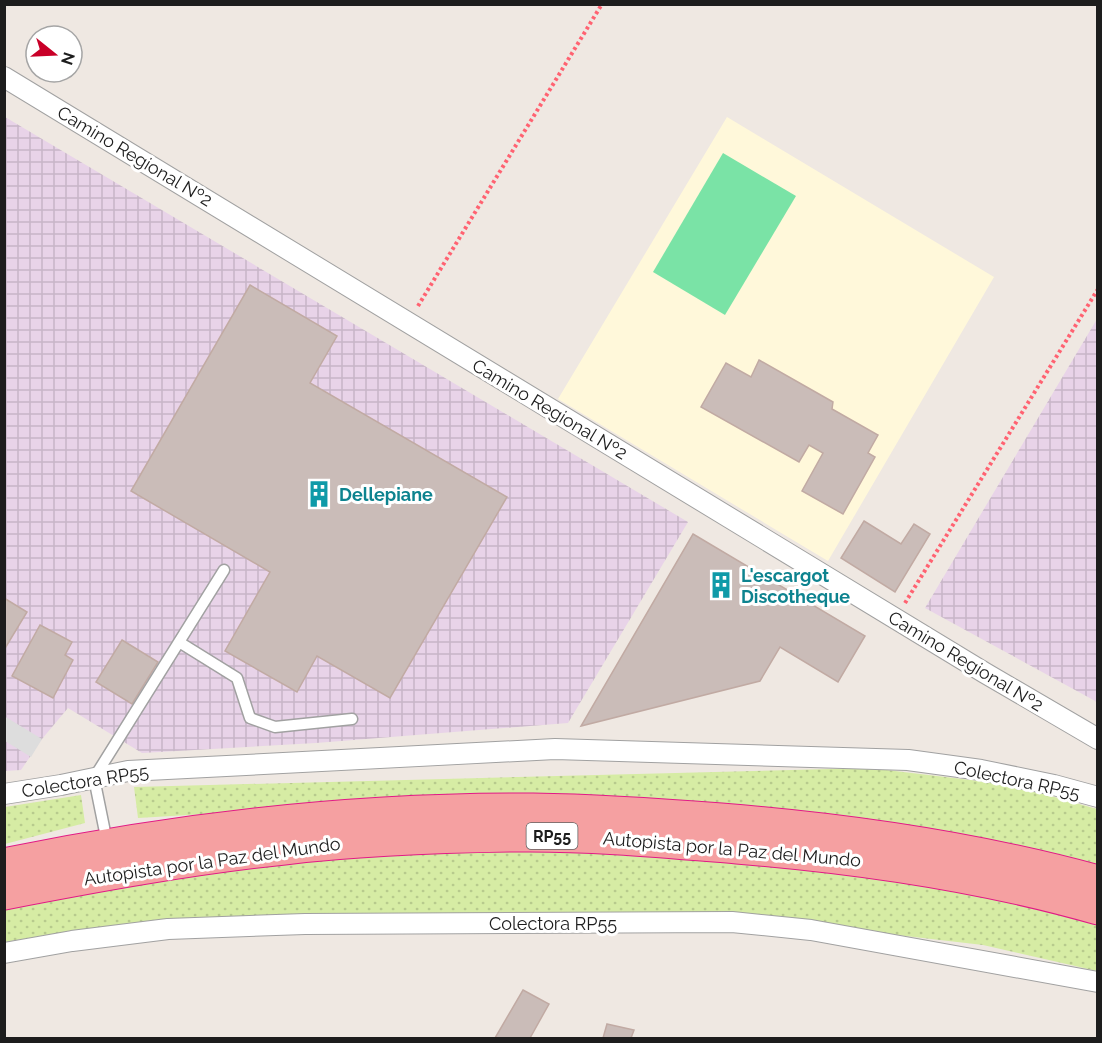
<svg xmlns="http://www.w3.org/2000/svg" width="1102" height="1043" viewBox="0 0 1102 1043" font-family="Raleway,sans-serif">
	<defs>
		<pattern id="industrial-grid" width="8" height="8" patternUnits="userSpaceOnUse" patternTransform="scale(1.5)"><rect width="8" height="8" fill="#e8d3e8"/><path d="M0 4h8M4 0v8" fill="none" stroke="#c7b5c7"/></pattern>
		<pattern id="grass-dots" width="8" height="8" patternUnits="userSpaceOnUse" patternTransform="scale(1.5)"><rect width="8" height="8" fill="#d6eca4"/><path d="M2 2h.1M6 6h.1" fill="none" stroke="#b7ca8d" stroke-width="1.8" stroke-linecap="round"/></pattern>
	</defs>
	<rect width="100%" height="100%" fill="#efe8e2"/>
	<path fill="url(#industrial-grid)" d="M5 117 688 522 568 723 316 743 142 753 68 708 42 739 21 770 5 771Z
		M1097 319 1098 702H1097L925 608Z"/>
	<path fill="#fff8da" d="M727 117 994 277 828 561 558 399Z"/>
	<path fill="url(#grass-dots)" d="M870 768 1012 785 1097 809V866L394 803 138 818 134 787Z
		M81 795 85 823 5 844V807Z
		M452 847 684 849 900 871 1097 916V971L983 945 785 922 200 919 72 931 5 942 4 902 265 858Z"/>
	<path fill="#7ae3a6" d="M723 153 796 196 725 315 653 272Z"/>
	<path fill="#ddd" d="M4 716 42 739 31 757 5 741Z"/>
	<path fill="#cabcb8" stroke="#c1aaa3" stroke-width="1.5" d="M250 285 337 336 310 383 507 497 390 698 317 656 297 692 225 651 270 572 131 491Z
		M759 360 833 402 832 409 878 435 868 453 875 457 843 514 802 491 823 453 809 445 799 462 701 407 726 363 751 377Z
		M864 521 901 544 914 524 930 534 895 592 841 558Z
		M693 534 865 636 838 682 780 647 760 681 581 726Z
		M4 598 27 612 4 650Z
		M40 625 72 642 65 655 73 660 53 698 12 676Z
		M122 640 158 662 132 704 96 682Z
		M523 990 549 1004 530 1038H495Z
		M607 1024 634 1030 631 1038H603Z"/>
	<g fill="none" stroke-linecap="round" stroke-linejoin="round">
		<defs>
			<path id="service" d="M179 642 237 678 250 718 275 727 352 719
				M107 842 94 778 224 570"/>
			<path id="minor" d="M4 77 985 673 1098 739
				M4 794 61 785 128 771 555 749 908 760 981 770 1054 785 1098 797
				M4 953 72 941 168 929 305 924 732 922 811 930 1098 982"/>
			<path id="trunk" d="M4 865C178 829 355 809 533 810 595 811 658 815 721 820 848 830 974 848 1098 882
				M4 893C97 875 190 858 284 848 360 839 439 836 516 835 590 834 664 841 737 847 859 857 980 874 1098 908"/>
		</defs>
		<use href="#service" stroke="#a1a1a1" stroke-width="13"/>
		<use href="#minor" stroke="#a1a1a1" stroke-width="22"/>
		<use href="#trunk" stroke="#e11a86" stroke-width="35"/>
		<path stroke="#ff6271" stroke-width="4" stroke-dasharray="3 3" stroke-linecap="butt" d="M418 306 602 4
			M905 603 1098 289"/>
		<use href="#service" stroke="#fff" stroke-width="10"/>
		<use href="#minor" stroke="#fff" stroke-width="20"/>
		<use href="#trunk" stroke="#f5a0a1" stroke-width="33"/>
	</g>
	<defs>
		<symbol id="building-bare" viewBox="-9 -9 18 18"><path d="M-4-6H4V6H1V3H-1V6H-4ZM-2.5-4.3h1.7v1.8h-1.7ZM.8-4.3h1.7v1.8H.8ZM-2.5-1h1.7V.8h-1.7ZM.8-1h1.7V.8H.8Z" fill="#0f9aa8" stroke="#fff" stroke-width="2.5" paint-order="stroke"/></symbol>
	</defs>
	<g fill-rule="evenodd">
		<use href="#building-bare" x="300" y="475" width="38" height="38"/>
		<use href="#building-bare" x="702" y="566" width="38" height="38"/>
	</g>
	<g text-anchor="middle" dominant-baseline="central" stroke-width="6" stroke-linejoin="round" paint-order="stroke">
		<rect fill="#fff" stroke="#616161" stroke-width="1.5" x="526.5" y="823" width="51" height="26" rx="4.5"/>
		<g font-size="16" font-weight="bold" fill="#1d1d1d">
			<text x="552" y="836">RP55</text>
		</g>
		<g font-size="18" fill="#1d1d1d" stroke="#fff">
			<text transform="translate(135 156) rotate(31)">Camino Regional Nº2</text>
			<text transform="translate(550 409) rotate(31)">Camino Regional Nº2</text>
			<text transform="translate(966 661) rotate(31)">Camino Regional Nº2</text>
			<text transform="translate(1017 780) rotate(12)">Colectora RP55</text>
			<text transform="translate(85 781) rotate(-9)">Colectora RP55</text>
			<text transform="translate(732 849) rotate(5)">Autopista por la Paz del Mundo</text>
			<text transform="translate(212 861) rotate(-8)">Autopista por la Paz del Mundo</text>
			<text x="553" y="923">Colectora RP55</text>
		</g>
		<g font-size="18" font-weight="bold" fill="#0d838f" stroke="#fff" text-anchor="start">
			<text x="339" y="494">Dellepiane</text>
			<text x="741" y="575">L'escargot<tspan x="741" dy="21">Discotheque</tspan></text>
		</g>
	</g>
	<rect width="1102" height="1043" fill="none" stroke="#1d1d1d" stroke-width="12"/>
	<g transform="translate(54 54) rotate(108)"><circle r="28" fill="#ffffff" stroke="#a5a5a5" stroke-width="1.5"/>
	<path d="M0-4.5L10 22L0 15L-10 22Z" fill="#c90028"/>
	<text y="-9" font-size="16" font-weight="bold" text-anchor="middle" fill="#1d1d1d">N</text>
	</g>
</svg>
